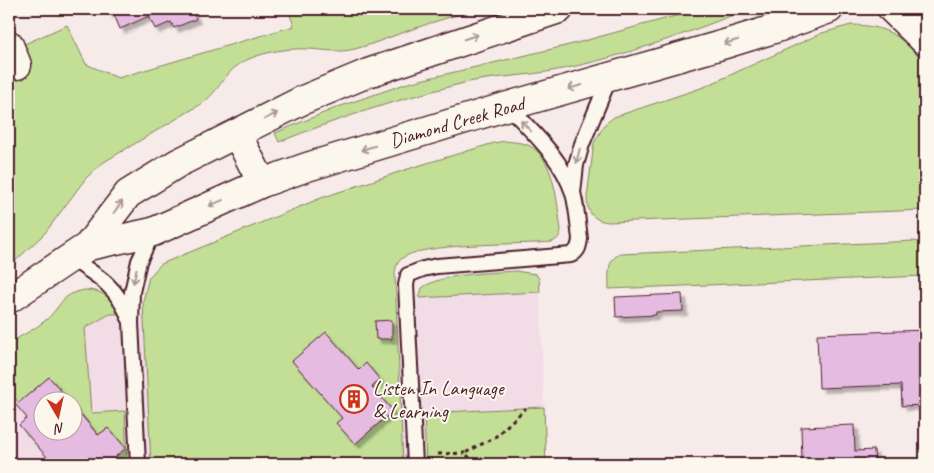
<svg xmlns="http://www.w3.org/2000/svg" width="934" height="473" viewBox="0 0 934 473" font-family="Caveat,sans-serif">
	<defs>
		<filter id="shadow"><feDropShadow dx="4.5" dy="4.5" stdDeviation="1" flood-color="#0004"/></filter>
	</defs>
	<rect width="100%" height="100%" fill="#f7ebea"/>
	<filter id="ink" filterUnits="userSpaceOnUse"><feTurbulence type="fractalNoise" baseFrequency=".02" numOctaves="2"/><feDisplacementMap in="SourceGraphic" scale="10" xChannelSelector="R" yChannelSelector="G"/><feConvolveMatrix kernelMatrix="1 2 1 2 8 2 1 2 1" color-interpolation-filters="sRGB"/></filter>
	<g filter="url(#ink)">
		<path fill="#f2dde7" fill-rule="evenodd" d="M540 292 546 464H9V371L110 314ZM42 400H72V430H42Z"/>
		<path fill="#c3df96" stroke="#867f60" d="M288 9H479C457 15 435 21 413 29 394 35 375 44 355 49 340 53 325 50 309 49 290 48 267 51 249 59 224 70 222 88 203 103L104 162 86 178 45 233 9 267V51L67 25 86 64 118 78 294 26Z
			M701 9H748C686 34 612 61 546 72 515 77 485 77 456 85 396 100 336 119 279 142L275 133 338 107 408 83 569 45Z
			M851 25C887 25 903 37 925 64V210L608 222C592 220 587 212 587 197L594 143 605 124 614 117 704 87 822 33Z
			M505 141C512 142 521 142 528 145 555 157 557 204 561 230 560 237 558 239 552 242 522 245 420 242 401 259 396 264 395 270 395 276L403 464H151L143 301 149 277 161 264 321 198 414 167 494 143Z
			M914 241 925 243V276L609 289C609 276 606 258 621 254Z
			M515 271 536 274 539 279 540 292 419 298 422 288C442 273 490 273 515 271Z
			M85 290C102 290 112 297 117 314H110L85 328 91 413 125 411 127 464H123L116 456 126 448 108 428 98 435 73 404 72 400H69L49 377 19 403 9 390V343C21 336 35 329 46 320 62 306 60 294 85 290Z
			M544 407 546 464H426L424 413Z"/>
		<path fill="#e6bbe1" stroke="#4a1f2b" filter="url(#shadow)" d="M107 9H191L196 19 174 28 171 22 155 29 149 16 120 29 113 12 109 14Z
			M682 294 683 311 656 312V315L616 317 615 297Z
			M392 320V339H376L375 321Z
			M925 330V405L902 406 901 385 819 388 817 334Z
			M326 332 359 370 366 363 380 380 372 387 393 411 355 444 336 423 342 418 292 361Z
			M49 377 69 400H42V430H72V404L98 435 108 428 126 448 116 456 123 464H53L19 425 27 418 16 405Z
			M854 425 855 451 874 450 875 464H802L801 427Z"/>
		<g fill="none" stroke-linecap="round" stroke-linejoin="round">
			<defs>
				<path id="lane" d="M573 193 576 165 582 144 609 79
					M70 258C97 275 118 287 129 318
					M138 464 131 323 132 292 139 261 153 232
					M415 464 406 285 408 275 423 269 437 266 571 255C578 251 579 247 580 239 578 224 577 207 573 193 561 157 533 133 508 106"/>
				<path id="street" d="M9 45 17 65"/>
				<path id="primary" d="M892 9 925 41
					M237 134 262 183
					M88 246 153 232 262 183 307 167 508 106 725 44 777 28 829 9
					M9 299 88 246 128 194 178 163 303 100 368 73 559 9"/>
			</defs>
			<use href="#lane" stroke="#4a1f2b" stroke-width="18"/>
			<use href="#street" stroke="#4a1f2b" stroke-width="31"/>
			<use href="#primary" stroke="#4a1f2b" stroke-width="31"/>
			<path stroke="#4a1f2b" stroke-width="3" stroke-dasharray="4 4" stroke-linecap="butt" d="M438 454 465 453
				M475 464 465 453 495 437 526 408"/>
			<use href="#lane" stroke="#fbf7ec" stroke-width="14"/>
			<use href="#street" stroke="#fbf7ec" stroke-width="28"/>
			<use href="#primary" stroke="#fbf7ec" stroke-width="28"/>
		</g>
		<defs><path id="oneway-shaft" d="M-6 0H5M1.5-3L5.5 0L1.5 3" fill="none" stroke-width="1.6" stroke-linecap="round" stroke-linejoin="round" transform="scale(1.25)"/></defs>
		<g stroke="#ab9695">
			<use href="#oneway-shaft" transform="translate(471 37) rotate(-18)"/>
			<use href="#oneway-shaft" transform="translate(731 42) rotate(163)"/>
			<use href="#oneway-shaft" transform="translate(575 87) rotate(165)"/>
			<use href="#oneway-shaft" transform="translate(271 116) rotate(-27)"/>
			<use href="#oneway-shaft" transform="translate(526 126) rotate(-134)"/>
			<use href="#oneway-shaft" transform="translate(368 148) rotate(163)"/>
			<use href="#oneway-shaft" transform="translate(578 156) rotate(104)"/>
			<use href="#oneway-shaft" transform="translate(216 203) rotate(157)"/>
			<use href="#oneway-shaft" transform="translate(118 207) rotate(-53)"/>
			<use href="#oneway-shaft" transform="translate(135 276) rotate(102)"/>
		</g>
	</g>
	<defs>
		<symbol id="building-ring" viewBox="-11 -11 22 22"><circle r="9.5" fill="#fbf7ec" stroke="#c8321e" stroke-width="1.5"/><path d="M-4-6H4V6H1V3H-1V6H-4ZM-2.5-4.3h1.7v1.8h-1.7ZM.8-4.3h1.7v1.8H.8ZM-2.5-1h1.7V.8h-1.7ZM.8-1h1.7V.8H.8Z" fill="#c8321e"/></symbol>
	</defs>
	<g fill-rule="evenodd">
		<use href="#building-ring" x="338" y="383" width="32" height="32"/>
	</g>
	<g text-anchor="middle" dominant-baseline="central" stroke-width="4" stroke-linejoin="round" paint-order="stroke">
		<g font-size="20" fill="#4a1f2b" stroke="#fbf7ec">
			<text transform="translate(457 122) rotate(-16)">Diamond Creek Road</text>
		</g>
		<g font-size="20" fill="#4a1f2b" stroke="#fbf7ec" text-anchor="start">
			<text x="373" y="388">Listen In Language<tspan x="373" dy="23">&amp; Learning</tspan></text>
		</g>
	</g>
	<rect width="934" height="473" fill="none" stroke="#fbf7ec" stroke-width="30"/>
	<rect x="15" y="15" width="904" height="443" fill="none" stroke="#4a1f2b" stroke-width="2" filter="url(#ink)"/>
	<g transform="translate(58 416) rotate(171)"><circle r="24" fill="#fbf7ec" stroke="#b4a19f"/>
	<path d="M0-4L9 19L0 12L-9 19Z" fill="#c8321e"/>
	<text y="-8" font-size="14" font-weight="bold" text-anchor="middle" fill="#4a1f2b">N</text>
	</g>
</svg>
